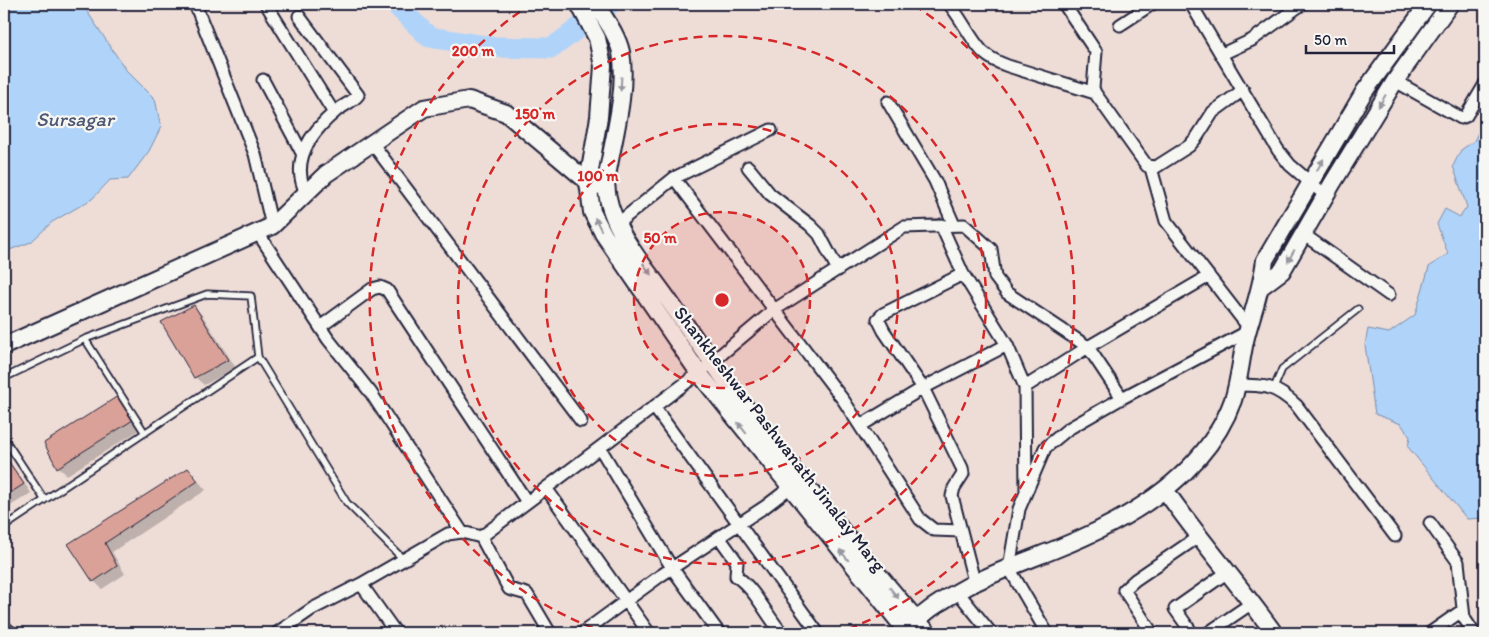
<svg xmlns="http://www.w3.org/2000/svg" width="1489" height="637" viewBox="0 0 1489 637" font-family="Itim,sans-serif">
	<rect width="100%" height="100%" fill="#eedcd7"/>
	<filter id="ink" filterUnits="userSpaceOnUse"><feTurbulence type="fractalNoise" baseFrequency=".02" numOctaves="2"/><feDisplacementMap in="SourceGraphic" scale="10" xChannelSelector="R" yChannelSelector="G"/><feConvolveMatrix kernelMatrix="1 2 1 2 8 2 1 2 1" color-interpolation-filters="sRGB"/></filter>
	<g filter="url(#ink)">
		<path fill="#b0d4f9" stroke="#778dad" d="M4 4H82L126 70 155 99 161 127 149 151 128 179 110 180 92 199 52 222 31 242 4 252Z
			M1485 118V518L1467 519 1408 447 1410 437 1401 424 1375 414 1365 345 1368 329 1389 333 1415 315 1429 267 1448 254 1437 224 1445 209 1460 217 1467 207 1453 166 1461 150 1474 141Z"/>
		<path fill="#0003" d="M194 306 202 315 236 368 204 385 195 377Z
			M118 397 141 429 67 475 58 467Z
			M4 453 31 493 4 510Z
			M188 469 206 490 112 552 125 574 102 589 94 581 70 544Z"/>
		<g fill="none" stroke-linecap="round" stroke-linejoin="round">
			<path stroke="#b0d4f9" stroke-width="21" d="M395 4 429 37 493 47 552 48 610 4"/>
		</g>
		<path fill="#daa198" stroke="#22223b" d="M194 305 228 360 194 378 161 322Z
			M118 396 133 420 57 468 44 443Z
			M4 455 24 484 4 497Z
			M188 468 198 481 105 543 117 566 93 582 68 544Z"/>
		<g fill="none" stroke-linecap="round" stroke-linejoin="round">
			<defs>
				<path id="lane" d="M85 339 145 433
					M4 378 85 339 207 294 251 296 258 357
					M1274 388 1282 369 1358 309
					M4 438 44 499
					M4 527 258 357 347 503 403 559
					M4 623 16 633"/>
				<path id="street" d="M195 4 255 154 272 226
					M266 4 334 113
					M949 4C961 17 972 42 984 53 991 59 999 63 1008 66L1095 93
					M1064 4 1096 52 1093 88 1095 93 1147 166 1156 167 1189 146 1197 137 1213 112 1243 90
					M1191 4 1278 150 1290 165 1325 195
					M299 16 358 95C353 102 343 105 336 111 311 132 290 161 306 193
					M1120 25 1152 4
					M1222 54 1252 40 1302 4
					M263 80 302 153
					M1395 81 1461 118 1466 116 1485 84
					M888 102 935 181 954 225
					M372 143 581 421
					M748 167 770 194 810 225 819 234 838 270
					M1151 168 1166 221 1249 328
					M674 178 844 401 920 519 934 530 961 531
					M617 224 674 178 771 130
					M941 225 963 274 1007 345 1025 387 1026 492
					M258 233 328 339 371 393 462 532
					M1303 234 1389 295
					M963 274 883 314 878 319 884 331 923 388 962 468 963 474 954 488 952 496 974 581
					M320 327 372 289 380 287 387 290 527 502
					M1236 385C1265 385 1275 385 1297 406L1395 536
					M1025 387 1088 347 1209 276
					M654 407 818 633
					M860 426 923 388 1007 345
					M600 448 672 568 719 633
					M546 488 649 633
					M1430 523 1458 562 1464 618 1474 633
					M481 537 699 373 774 310 904 227 964 225 991 249 995 277 1007 293 1088 347 1122 398
					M719 537 737 562 736 576C756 590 766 615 782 633
					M957 591 991 633
					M277 633 312 609 361 584
					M396 633 361 584 448 534 462 532 481 537 509 589 527 594 550 633
					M582 633 660 576 766 506 796 483
					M1047 633 1009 568 1019 509 1045 448 1068 429 1122 398 1247 332
					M1152 633 1124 590 1135 580 1198 537
					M1192 633 1175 609 1229 571
					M1208 633 1252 603
					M1430 633 1463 610"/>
				<path id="secondary" d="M579 4 597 38 603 66 599 117 588 182 592 212 604 235 699 373 908 633
					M596 4C605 19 617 34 621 52 628 91 612 143 606 182 607 226 644 265 669 301 748 416 836 527 928 633
					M1262 286 1282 271 1332 184 1395 81 1450 4
					M4 346 272 226 326 174 424 108 469 100 506 113 594 187
					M1165 490C1199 539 1239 584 1274 633
					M902 633C946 589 1000 571 1056 549 1127 521 1206 475 1233 400 1240 379 1241 355 1247 333 1254 308 1262 286 1265 260L1364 92 1428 4"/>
			</defs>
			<use href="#lane" stroke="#22223b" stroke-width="9"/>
			<use href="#street" stroke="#22223b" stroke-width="15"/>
			<use href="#secondary" stroke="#22223b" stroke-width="20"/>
			<use href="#lane" stroke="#f6f6f2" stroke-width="5.5"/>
			<use href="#street" stroke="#f6f6f2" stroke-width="11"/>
			<use href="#secondary" stroke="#f6f6f2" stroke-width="16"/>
		</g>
		<defs><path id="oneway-solid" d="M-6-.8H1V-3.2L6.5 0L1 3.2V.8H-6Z" transform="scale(1.25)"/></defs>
		<g fill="#9797a0">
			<use href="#oneway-solid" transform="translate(621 84) rotate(93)"/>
			<use href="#oneway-solid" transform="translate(1382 101) rotate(121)"/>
			<use href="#oneway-solid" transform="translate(1320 165) rotate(-60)"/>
			<use href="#oneway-solid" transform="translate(598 224) rotate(-117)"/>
			<use href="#oneway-solid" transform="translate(1291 256) rotate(119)"/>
			<use href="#oneway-solid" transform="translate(647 269) rotate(55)"/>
			<use href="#oneway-solid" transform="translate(742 428) rotate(-128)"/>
			<use href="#oneway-solid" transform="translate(844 555) rotate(-129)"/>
			<use href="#oneway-solid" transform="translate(894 593) rotate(51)"/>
		</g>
	</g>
	<circle cx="722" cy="300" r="88" fill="#d62828" fill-opacity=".12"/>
	<g fill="none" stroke="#d62828" stroke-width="2.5" stroke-dasharray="9 6">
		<circle cx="722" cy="300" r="88"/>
		<circle cx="722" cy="300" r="176"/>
		<circle cx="722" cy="300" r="264"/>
		<path d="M607 633A352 352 0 0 1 530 5M914 5A352 352 0 0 1 837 633"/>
	</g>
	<g text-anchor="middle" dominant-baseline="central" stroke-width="4.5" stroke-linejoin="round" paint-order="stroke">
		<g font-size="19" fill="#22223b" stroke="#f6f6f2">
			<text transform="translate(780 439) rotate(52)">Shankheshwar Pashwanath Jinalay Marg</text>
		</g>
		<g font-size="20" font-style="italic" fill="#4d5774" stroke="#f6f6f2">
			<text x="75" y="119">Sursagar</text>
		</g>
	</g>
	<circle cx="722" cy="300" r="8" fill="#d62828" stroke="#f6f6f2" stroke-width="2.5"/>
	<g font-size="15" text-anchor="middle" font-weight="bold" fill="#d62828" stroke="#f6f6f2" stroke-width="4.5" stroke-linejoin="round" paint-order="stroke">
		<text x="473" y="56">200 m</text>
		<text x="535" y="119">150 m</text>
		<text x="598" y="181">100 m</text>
		<text x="660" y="243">50 m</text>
	</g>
	<rect width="1489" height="637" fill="none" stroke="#f6f6f2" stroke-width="20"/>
	<rect x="10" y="10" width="1469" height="617" fill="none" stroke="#22223b" stroke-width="2" filter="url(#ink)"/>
	<path d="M1306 45v8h88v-8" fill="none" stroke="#22223b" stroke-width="2.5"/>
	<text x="1314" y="45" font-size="15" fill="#22223b" stroke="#f6f6f2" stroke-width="4" paint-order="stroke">50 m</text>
</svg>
